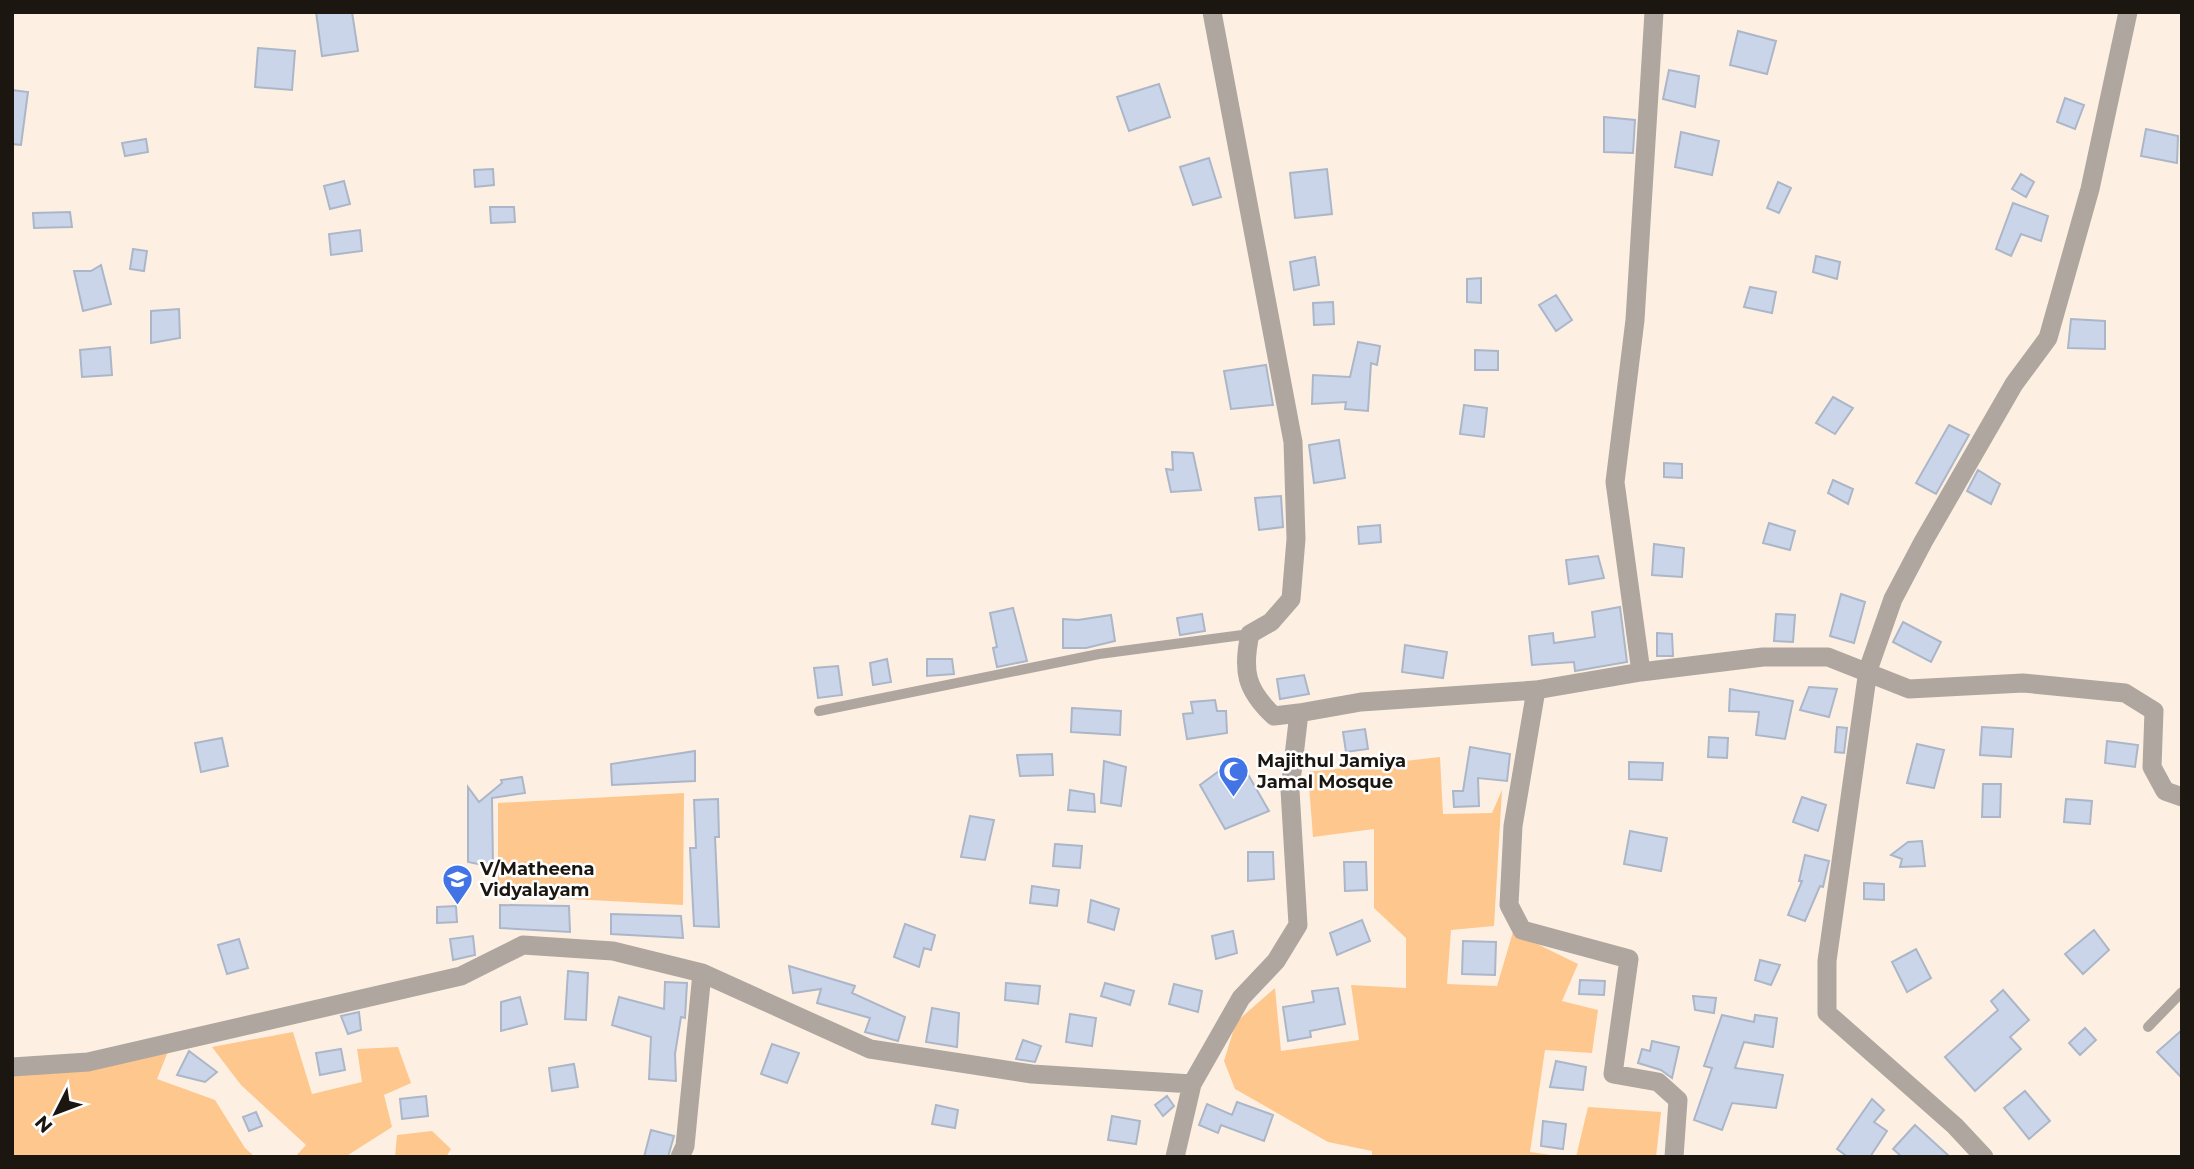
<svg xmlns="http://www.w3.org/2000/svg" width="2194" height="1169" viewBox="0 0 2194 1169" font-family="Montserrat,sans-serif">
	<rect width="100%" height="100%" fill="#fdf0e2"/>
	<path fill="#fec78d" d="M1440 757 1443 814 1492 813 1502 790 1494 926 1451 930 1447 984 1497 986 1513 932 1578 964 1562 1001 1598 1010 1592 1053 1545 1050 1530 1152 1565 1157H1372V1151L1328 1142 1235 1089 1224 1061 1236 1022 1275 988 1281 1051 1359 1040 1351 985 1406 988V938L1374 908V829L1313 837 1308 772Z
		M684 793 683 905 498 895V803Z
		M293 1032 312 1094 362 1082 357 1049 398 1047 411 1083 384 1095 392 1127 345 1157H295L306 1145 241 1085 212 1047Z
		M169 1049 157 1079 215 1100 245 1148 255 1157H12V1076Z
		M1588 1107 1661 1112 1656 1157H1576Z
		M432 1131 451 1149 446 1157H395L397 1135Z"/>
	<path fill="#cbd5e9" stroke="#acb6c9" stroke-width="2" d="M316 12H352L358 51 322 56Z
		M1738 31 1776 41 1767 74 1730 65Z
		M258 48 295 51 292 90 255 87Z
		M1669 70 1699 76 1695 107 1663 99Z
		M1159 84 1170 117 1129 131 1117 97Z
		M12 90 28 92 21 145 12 144Z
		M2065 98 2084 105 2075 129 2057 122Z
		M1604 117 1635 120 1633 153 1604 152Z
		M2146 129 2178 136 2177 163 2141 156Z
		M1681 132 1719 141 1712 175 1675 167Z
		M146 139 148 152 125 156 122 143Z
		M1209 158 1221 197 1193 205 1180 167Z
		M493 169 494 185 475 187 474 170Z
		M1327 169 1332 214 1295 218 1290 173Z
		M2021 174 2034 182 2026 197 2012 189Z
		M344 181 350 204 330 209 324 186Z
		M1778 182 1791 188 1779 213 1767 208Z
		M2013 203 2048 216 2041 241 2021 234 2011 256 1996 249Z
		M490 207H514L515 222 491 223Z
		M70 212 72 227 34 228 33 213Z
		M360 230 362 251 331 255 329 234Z
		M133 249 147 251 144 271 130 269Z
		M1816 256 1840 262 1837 279 1813 272Z
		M1315 257 1319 285 1294 290 1290 262Z
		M101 265 111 304 83 311 74 271H91Z
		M1481 278V303L1467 302V279Z
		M1750 287 1776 292 1772 313 1744 307Z
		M1556 295 1572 320 1556 331 1539 305Z
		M1333 302 1334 324 1314 325 1313 303Z
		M179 309 180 338 151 343V311Z
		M2071 319 2105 321V349L2068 348Z
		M1358 342 1380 346 1377 365 1371 363 1368 411 1345 409 1346 402 1312 404 1313 375 1350 377Z
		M110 347 112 375 82 377 80 350Z
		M1475 350 1498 351V370H1475Z
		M1266 365 1273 405 1231 409 1224 371Z
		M1833 397 1853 408 1835 434 1816 423Z
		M1464 405 1487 408 1484 437 1460 434Z
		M1949 425 1969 435 1936 494 1916 483Z
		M1339 440 1345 478 1314 483 1309 445Z
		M1172 452 1193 453 1201 490 1171 492 1166 469 1173 470Z
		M1664 463 1682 464V478L1664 477Z
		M1978 470 2000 484 1991 504 1967 491Z
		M1833 480 1853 489 1848 504 1828 493Z
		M1281 496 1283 527 1259 530 1255 498Z
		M1769 523 1795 531 1790 550 1763 543Z
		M1380 525 1381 542 1359 544 1358 527Z
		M1654 544 1684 548 1682 577 1652 575Z
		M1598 556 1604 578 1569 584 1566 560Z
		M1841 594 1865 602 1854 643 1830 636Z
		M1620 607 1627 662 1575 671 1574 662 1532 665 1529 636 1553 633 1554 643 1595 637 1592 612Z
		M1013 608 1027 661 997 667 993 648 997 647 990 613Z
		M1202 614 1205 631 1180 635 1177 618Z
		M1776 614 1795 615 1793 642 1774 641Z
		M1111 615 1115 641 1086 648H1063V619L1078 620Z
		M1903 622 1941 642 1931 662 1893 642Z
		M1657 633 1672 634 1673 656H1657Z
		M1405 645 1447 652 1443 678 1402 672Z
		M887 659 891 682 873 685 870 663Z
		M927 659H952L954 674 927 676Z
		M838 666 842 695 818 698 814 668Z
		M1304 675 1309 694 1280 699 1277 679Z
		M1809 687 1837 689 1829 717 1800 710Z
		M1730 689 1793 701 1785 739 1756 735 1759 712 1729 711Z
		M1215 700 1217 711H1226L1227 733 1187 739 1183 714 1193 713 1191 702Z
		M1072 708 1121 711 1120 735 1071 732Z
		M1837 727 1847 728 1844 753 1835 752Z
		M1982 727 2013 729 2011 757 1980 755Z
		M1365 729 1368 749 1346 752 1343 732Z
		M1709 737 1728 738 1727 758 1708 757Z
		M222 738 228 766 201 772 195 743Z
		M2107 741 2138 745 2135 767 2105 763Z
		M1917 744 1944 750 1934 788 1907 783Z
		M1470 747 1510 754 1507 781 1478 778 1479 806 1454 807 1453 791H1463Z
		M695 751V781L612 785 611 764Z
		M1052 754 1053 775 1020 776 1017 755Z
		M1238 757 1269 811 1225 829 1200 785Z
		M1104 761 1126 767 1121 806 1101 803Z
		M1629 762 1663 763 1662 780 1629 779Z
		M522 777 525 793 492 798 493 867 468 862V787L479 802 502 783 501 780Z
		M1983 784H2001L2000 817H1982Z
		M1070 790 1094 794 1095 812 1068 810Z
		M1802 797 1826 805 1818 831 1793 822Z
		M718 799 719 837H715L719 927 694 926 690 848H696L694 800Z
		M2066 799 2092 801 2090 824 2064 822Z
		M970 816 994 820 985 860 961 857Z
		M1630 831 1667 838 1661 871 1624 864Z
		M1922 841 1925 866 1900 867 1902 859 1891 855 1908 842Z
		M1055 844 1082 846 1080 868 1053 866Z
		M1248 852H1273L1274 879 1248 881Z
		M1805 855 1829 861 1823 887 1820 886 1805 921 1788 915 1802 881H1799Z
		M1344 862H1366L1367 890 1345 891Z
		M1864 883 1884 884V900L1864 899Z
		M1032 886 1059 890 1057 906 1030 903Z
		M1091 900 1119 909 1114 930 1088 922Z
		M500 905 569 906 570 932 500 928Z
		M456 906 457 922 437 923V907Z
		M611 914 681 916 683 938 611 934Z
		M1362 920 1370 941 1337 955 1330 933Z
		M905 924 935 935 931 950 924 948 919 967 894 957Z
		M2094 930 2109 950 2083 974 2065 954Z
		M1233 931 1237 953 1216 959 1212 936Z
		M473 936 475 955 453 960 450 939Z
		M239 939 248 968 227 974 218 945Z
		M1463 941 1496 942 1495 975 1462 974Z
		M1916 949 1931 978 1907 992 1892 962Z
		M1760 960 1780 965 1771 985 1755 980Z
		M789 966 855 986 852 993 905 1017 898 1041 865 1032 870 1018 817 1003 821 989 793 993Z
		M568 971 588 973 586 1020 565 1019Z
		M1580 980 1605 981 1604 995 1579 994Z
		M665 982 687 983 685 1018 681 1017 675 1054 676 1081 649 1079 651 1037 612 1025 619 997 664 1009Z
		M1006 983 1040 986 1038 1004 1005 1000Z
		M1105 983 1134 991 1130 1005 1101 996Z
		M1174 984 1202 991 1198 1012 1169 1004Z
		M1338 988 1345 1024 1310 1031 1311 1037 1288 1041 1283 1007 1314 1002 1312 991Z
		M2003 990 2029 1020 2010 1037 2021 1049 1975 1091 1945 1057 1998 1010 1991 1001Z
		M1693 996 1716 998 1714 1013 1695 1010Z
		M520 997 527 1024 501 1031V1002Z
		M932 1008 959 1013 957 1047 926 1042Z
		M359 1012 361 1030 348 1034 341 1016Z
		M1070 1014 1096 1018 1092 1046 1066 1042Z
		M1722 1015 1754 1022 1755 1015 1777 1018 1773 1047 1744 1042 1735 1068 1783 1075 1776 1108 1732 1103 1722 1130 1694 1120 1712 1068 1704 1066Z
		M2085 1028 2096 1040 2080 1055 2069 1043Z
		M2182 1030V1078L2157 1052Z
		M1023 1040 1041 1046 1035 1062 1016 1059Z
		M1652 1041 1679 1047 1672 1078 1661 1070 1638 1063 1642 1049 1650 1051Z
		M772 1044 799 1053 787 1083 761 1074Z
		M341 1049 345 1070 320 1075 316 1053Z
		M189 1051 217 1072 205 1082 177 1075Z
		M1556 1061 1586 1067 1583 1090 1550 1087Z
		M574 1064 578 1087 552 1091 549 1068Z
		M2025 1091 2050 1121 2029 1139 2004 1108Z
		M426 1096 428 1116 402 1119 400 1099Z
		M1167 1096 1174 1106 1163 1116 1155 1105Z
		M1872 1099 1884 1110 1874 1122 1887 1131 1870 1157H1848L1837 1149Z
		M1237 1102 1273 1115 1264 1141 1221 1125 1218 1133 1199 1125 1207 1104 1232 1115Z
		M936 1105 958 1110 955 1128 932 1124Z
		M256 1112 262 1126 249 1131 243 1117Z
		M1112 1116 1140 1121 1136 1144 1108 1140Z
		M1543 1121 1566 1124 1563 1149 1541 1146Z
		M1915 1125 1950 1157H1902L1893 1149Z
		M651 1130 674 1136 668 1157H644Z"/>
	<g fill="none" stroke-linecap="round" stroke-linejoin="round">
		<path stroke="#aea69f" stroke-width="10" d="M819 711 1099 654 1250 634
			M2148 1027 2182 992"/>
		<path stroke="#aea69f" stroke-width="19" d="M1212 12 1293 442 1296 539 1291 599 1271 622 1250 634C1242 671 1246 690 1274 716L1299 713
			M1641 672 1615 482 1635 320 1654 12
			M1536 690 1513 826 1509 905 1522 930 1629 959 1613 1074 1658 1082 1678 1100 1674 1157
			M12 1067 88 1062 461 976 523 945 613 951 702 973 870 1049 1032 1074 1192 1084
			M680 1157 685 1146 702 973
			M1175 1157 1192 1084 1241 998 1276 961 1298 925 1290 790 1299 713 1361 702 1536 690 1641 672 1763 657H1828L1909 689 2023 683 2125 693 2154 711 2152 767 2165 791 2182 797
			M1984 1157 1955 1126 1827 1013V961L1868 670 1893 599 1923 542 2014 384 2048 338 2090 189 2128 12"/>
	</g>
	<defs>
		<symbol id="mosque-pin" viewBox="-11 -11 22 30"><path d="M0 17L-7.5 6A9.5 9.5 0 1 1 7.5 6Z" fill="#4374e5" stroke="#fff"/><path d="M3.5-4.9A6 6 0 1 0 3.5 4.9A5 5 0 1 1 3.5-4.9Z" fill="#fff"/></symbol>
		<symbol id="school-pin" viewBox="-11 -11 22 30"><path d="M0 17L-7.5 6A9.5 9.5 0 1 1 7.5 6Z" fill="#4374e5" stroke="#fff"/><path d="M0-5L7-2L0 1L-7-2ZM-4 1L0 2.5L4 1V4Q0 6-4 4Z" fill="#fff"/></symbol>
	</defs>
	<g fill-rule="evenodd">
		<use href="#mosque-pin" x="1216" y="754" width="35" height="47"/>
		<use href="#school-pin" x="440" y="862" width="35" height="47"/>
	</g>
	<g text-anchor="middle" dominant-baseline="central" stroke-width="5" stroke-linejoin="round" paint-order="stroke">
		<g font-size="18" font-weight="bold" fill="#1c1610" stroke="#fff" text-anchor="start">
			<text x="1257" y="761">Majithul Jamiya<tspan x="1257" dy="21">Jamal Mosque</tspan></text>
			<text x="480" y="869">V/Matheena<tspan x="480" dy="21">Vidyalayam</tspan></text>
		</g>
	</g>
	<rect width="2194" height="1169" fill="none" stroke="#1c1610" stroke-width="28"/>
	<g transform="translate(56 1113) rotate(228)" stroke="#ffffff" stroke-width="5" paint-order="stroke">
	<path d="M0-5L12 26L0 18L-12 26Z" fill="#1c1610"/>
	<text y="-10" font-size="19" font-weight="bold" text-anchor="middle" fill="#1c1610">N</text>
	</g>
</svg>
